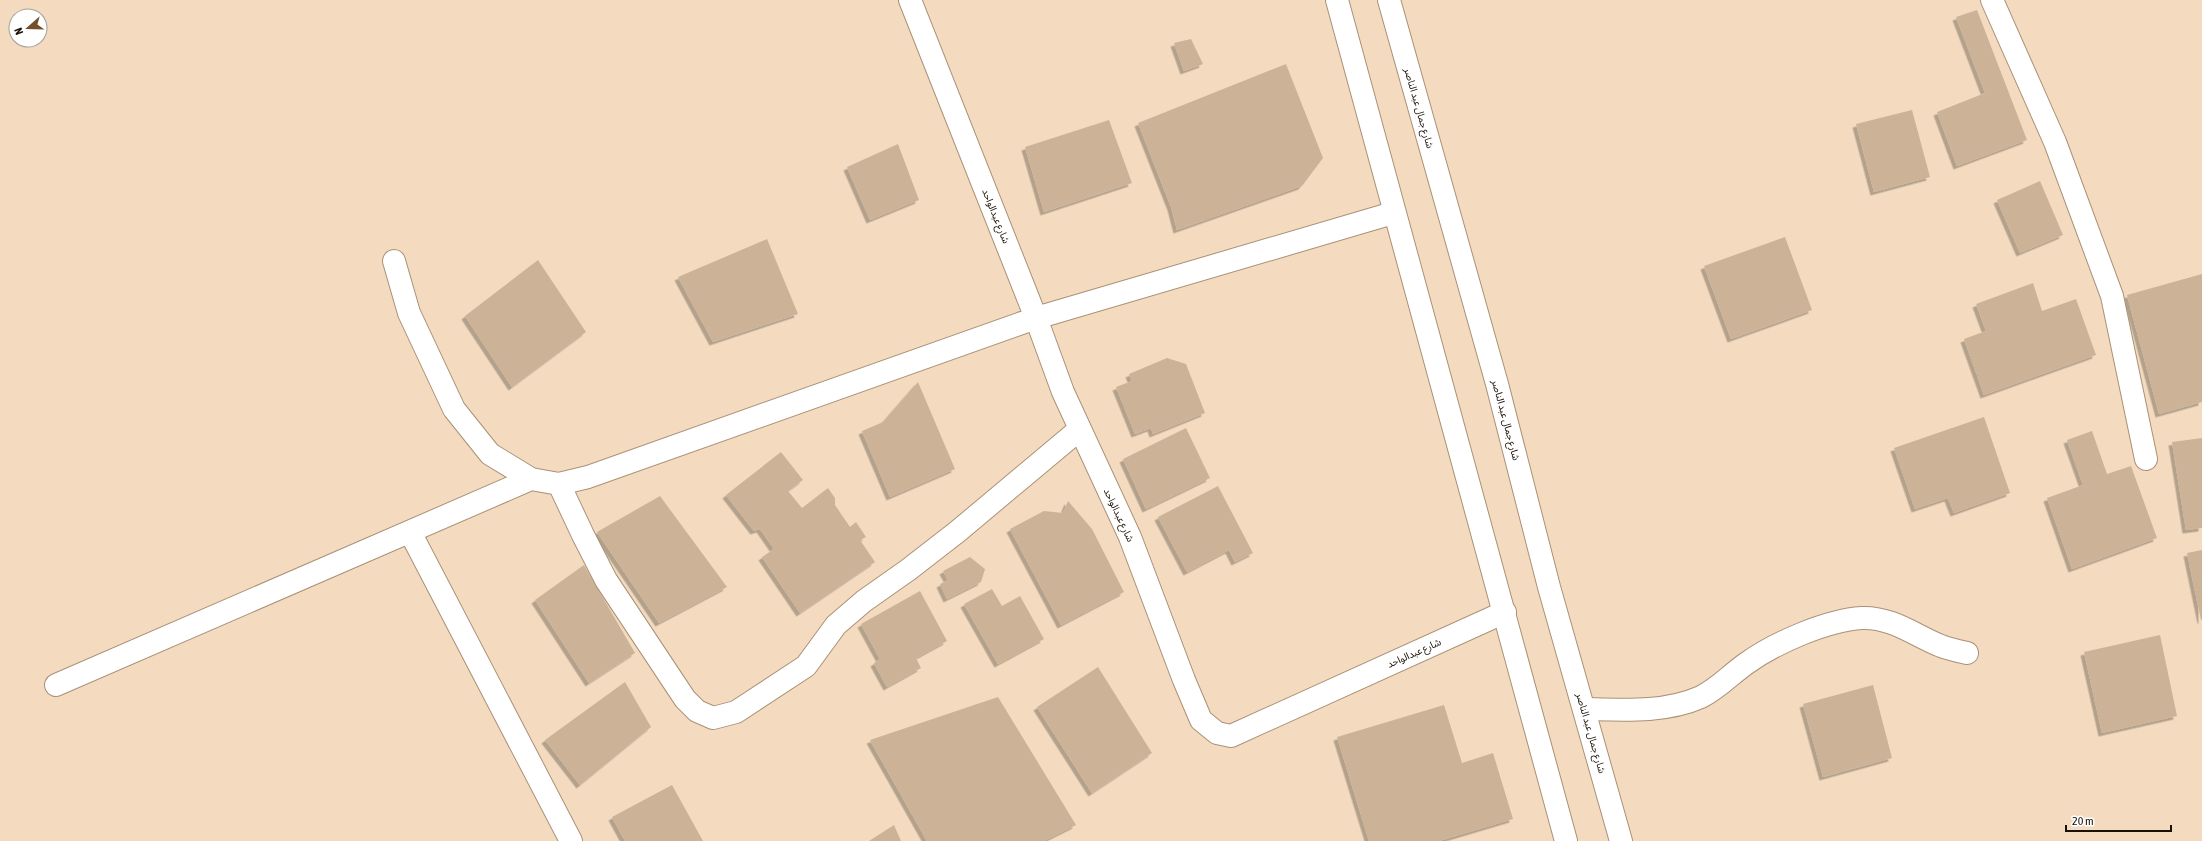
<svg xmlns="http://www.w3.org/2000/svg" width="2202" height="841" viewBox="0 0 2202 841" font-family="'Asap Condensed','Noto Sans Arabic',sans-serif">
	<defs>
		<filter id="shadow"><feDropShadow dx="-3.5" dy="3.5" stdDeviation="0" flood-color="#0004"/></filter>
	</defs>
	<rect width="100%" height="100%" fill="#f4dbbf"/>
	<path fill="#ccb398" filter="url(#shadow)" d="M1977 10 2027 140 1957 166 1937 112 1985 93 1956 17Z
		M1191 39 1203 64 1184 71 1174 43Z
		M1286 64 1323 158 1302 186 1177 230 1171 207 1138 123Z
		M1912 110 1930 177 1874 192 1856 124Z
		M1109 120 1132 183 1044 212 1025 147Z
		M898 144 919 200 870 220 847 167Z
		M2040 181 2063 235 2020 253 1997 200Z
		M1785 237 1812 310 1731 339 1704 266Z
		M767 239 798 314 713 342 678 277Z
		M538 260 586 332 512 387 465 316Z
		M2202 274V402L2159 414 2127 295Z
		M2033 283 2042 311 2076 299 2096 355 1984 395 1964 339 1986 331 1976 304Z
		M1167 358 1186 364 1205 413 1153 434 1151 428 1135 434 1116 387 1132 381 1129 374Z
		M918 382 955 469 890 497 862 431 883 422Z
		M1984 417 2010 493 1954 513 1948 498 1915 509 1894 448Z
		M1186 428 1210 478 1146 509 1123 459Z
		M2092 431 2107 474 2131 466 2157 538 2072 569 2047 498 2083 485 2067 440Z
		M2202 438V528L2186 530 2172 442Z
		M781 452 803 480 788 491 802 508 828 488 835 498V505L850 527 856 522 866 537 860 540 875 562 800 613 762 557 774 549 760 529 754 531 726 495Z
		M1218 486 1253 553 1235 562 1229 550 1187 572 1158 517Z
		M660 496 727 587 659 623 597 532Z
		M1068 501 1092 529 1124 592 1061 625 1010 529 1044 511 1063 513Z
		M2202 550V620H2201L2187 553Z
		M970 557 985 569 981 582 947 599 940 584 948 580 943 571Z
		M584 565 635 653 589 683 535 600Z
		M992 589 1002 606 1020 596 1044 639 998 664 964 604Z
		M920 591 947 641 916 658 921 668 887 687 874 663 880 659 861 624Z
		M2160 635 2177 716 2102 733 2084 652Z
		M1098 667 1152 753 1092 793 1037 707Z
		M625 682 651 727 580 785 545 740Z
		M1873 685 1892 758 1823 777 1803 704Z
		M998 697 1076 825 1044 841H927L870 740Z
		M1444 705 1462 763 1493 753 1513 819 1439 841H1369L1337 737Z
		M672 785 703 841H625L612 817Z
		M894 825 901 841H869Z"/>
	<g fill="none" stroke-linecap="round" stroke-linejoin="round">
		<defs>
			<path id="street" d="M910 0 1036 318 1063 392 1130 537 1184 680 1201 720 1217 733 1231 736 1505 612
				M1992 0 2055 142 2112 296 2146 459
				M394 261 409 313 454 409 490 454 531 479 559 484 588 477 1036 318 1393 213
				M559 484 583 535 606 580 685 699 697 711 713 718 736 712 806 666 836 625 864 601 908 570 957 532 1080 429
				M410 532 571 841
				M56 685 531 479
				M1585 709C1623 710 1665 713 1701 697 1719 688 1731 674 1747 663 1775 643 1827 620 1862 618 1892 617 1914 635 1941 646 1949 649 1958 651 1967 653"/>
			<path id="primary" d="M1337 0 1566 841
				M1389 0 1497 384 1549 587 1621 841"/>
		</defs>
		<use href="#street" stroke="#a99177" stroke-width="24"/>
		<use href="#primary" stroke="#a99177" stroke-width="24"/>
		<use href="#street" stroke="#fff" stroke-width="22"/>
		<use href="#primary" stroke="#fff" stroke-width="22"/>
	</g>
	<g text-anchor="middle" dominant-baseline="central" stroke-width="3.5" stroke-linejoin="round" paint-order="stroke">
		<g font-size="10" fill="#191006" stroke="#fff">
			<text transform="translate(1419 108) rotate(74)">شارع جمال عبد الناصر</text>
			<text transform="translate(996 216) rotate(68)">شارع عبدالواحد</text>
			<text transform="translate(1506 420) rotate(75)">شارع جمال عبد الناصر</text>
			<text transform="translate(1119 515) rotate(65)">شارع عبدالواحد</text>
			<text transform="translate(1414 653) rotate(-24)">شارع عبدالواحد</text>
			<text transform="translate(1591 733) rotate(74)">شارع جمال عبد الناصر</text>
		</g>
	</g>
	<g transform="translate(28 28) rotate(250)"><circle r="19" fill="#ffffff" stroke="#a39f9b"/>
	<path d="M0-3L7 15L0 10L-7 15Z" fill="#735029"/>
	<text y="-6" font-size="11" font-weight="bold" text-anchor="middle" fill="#191006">N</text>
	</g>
	<path d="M2066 825v6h105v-6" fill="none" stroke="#191006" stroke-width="2"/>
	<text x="2072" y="825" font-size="12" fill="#191006" stroke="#ffffff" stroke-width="3" paint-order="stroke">20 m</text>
</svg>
